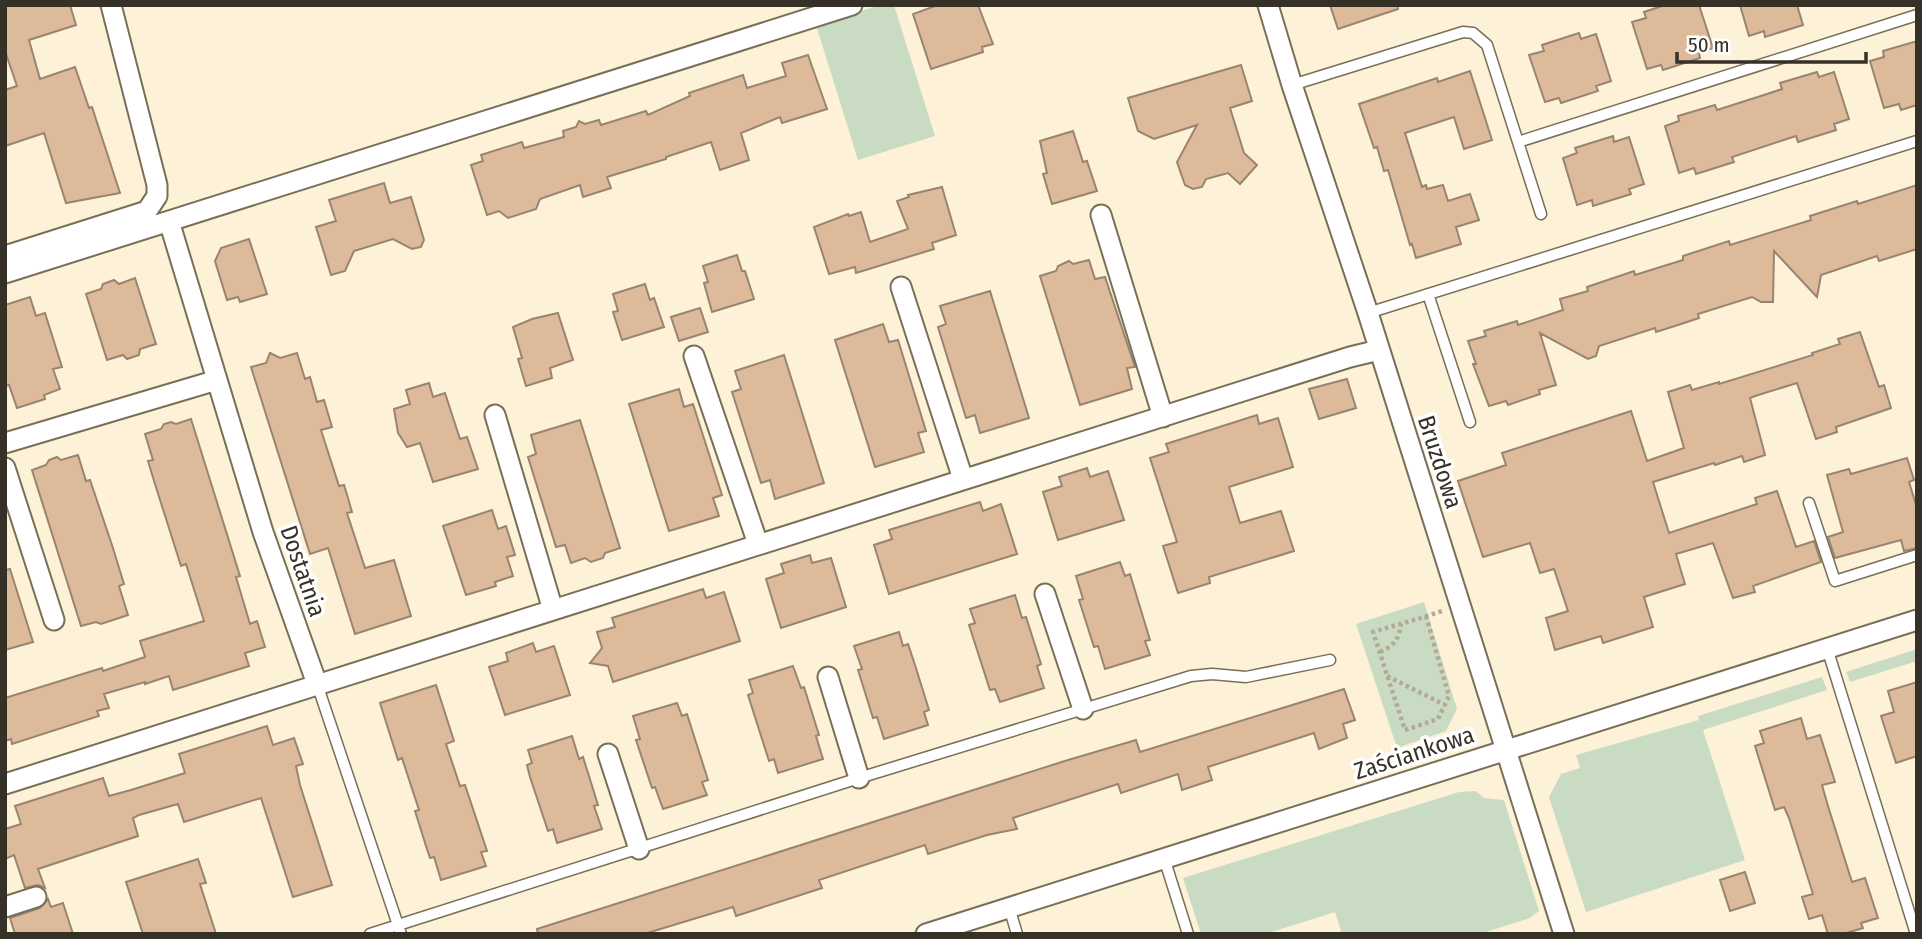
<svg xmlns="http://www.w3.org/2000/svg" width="1922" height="939" viewBox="0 0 1922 939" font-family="'Fira Sans Condensed',sans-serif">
	<rect width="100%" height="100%" fill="#fdf2d7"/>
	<path fill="#cadbc4" d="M881 5H894L935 136 858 160 816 25Z
		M1424 602 1457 709 1446 731 1397 748 1356 624Z
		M1917 649V661L1850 682 1846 672Z
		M1822 677 1827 690 1703 730 1745 860 1586 912 1549 797 1561 774 1580 768 1576 755 1699 720 1698 716Z
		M1476 791 1484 798 1504 800 1539 911 1530 918 1480 934H1342L1335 912 1265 934H1201L1183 878 1459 792Z"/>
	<path fill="#ddba9a" stroke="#998472" stroke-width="2" d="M5 5H70L76 25 29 40 40 79 75 67 89 108 92 107 120 193 66 203 44 133 5 146V90L17 86 5 51Z
		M938 5H978L993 44 982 47 983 52 931 69 913 14Z
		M1330 5H1397L1398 9 1338 29Z
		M1665 5H1699L1713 48 1699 52 1700 58 1663 70 1661 65 1647 69 1632 22 1646 18 1644 12Z
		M1740 5H1797L1803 25 1765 37 1764 31 1749 36Z
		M1579 33 1581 39 1596 34 1611 81 1596 86 1598 91 1561 103 1559 98 1545 102 1529 55 1544 51 1542 45Z
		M1917 41V105L1901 110 1899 104 1884 108 1870 61 1884 57 1883 51Z
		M808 55 827 109 782 123 780 117 741 133 749 160 720 170 711 142 666 157V159L607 177 611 188 583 197 580 185 540 199 536 209 508 218 499 211 487 215 471 165 483 161 481 155 522 142 524 148 564 137 563 131 576 127 579 121 585 124 599 120 601 125 646 111 648 115 690 96 689 93 743 75 747 88 786 76 782 63Z
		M1241 65 1252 101 1230 108 1244 153 1257 165 1240 184 1228 173 1206 179 1202 187 1193 189 1185 185 1177 162 1197 125 1154 139 1138 131 1128 98Z
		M1470 71 1492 140 1464 149 1454 117 1405 133 1422 187 1426 185 1427 189 1443 185 1448 201 1470 194 1479 220 1456 227 1461 244 1416 258 1412 244 1410 245 1388 170 1384 171 1377 147 1374 148 1359 104 1437 78 1438 82Z
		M1817 72 1819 77 1834 72 1849 119 1834 124 1836 130 1798 142 1796 136 1732 157 1734 162 1696 174 1694 168 1679 173 1665 126 1679 121 1678 116 1715 105 1717 110 1767 94 1782 89 1780 83Z
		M1073 131 1083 162 1087 161 1097 191 1052 204 1043 174 1047 173 1040 141Z
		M1613 136 1614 142 1629 137 1644 184 1629 189 1631 194 1593 206 1592 200 1577 205 1563 158 1577 153 1575 148Z
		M384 183 390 203 411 197 424 240 421 247 412 249 393 239 354 251 345 271 331 275 316 227 336 221 329 200Z
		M1917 185V249L1879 261 1877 256 1821 275 1817 297 1774 251 1773 302H1761L1752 297 1698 314 1699 318 1678 325 1656 332 1655 328 1599 346 1596 356 1588 359 1540 333 1556 385 1539 390 1540 394 1508 405 1506 401 1489 406 1473 364H1476L1468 341 1486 336 1484 331 1517 321 1518 325 1563 310 1560 299 1588 291 1587 287 1634 271 1635 275 1683 260V256L1729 241 1730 245 1811 220 1810 216 1857 201 1858 204Z
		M942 187 956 235 932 243 934 249 856 273 855 267 829 274 814 227 848 214 849 216 861 212 870 242 908 229 897 201 909 197 908 195Z
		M249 239 267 294 240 302 238 297 227 300 215 261 221 248Z
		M737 255 742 271H745L754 299 712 312 704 283 708 282 703 266Z
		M1089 260 1095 279 1105 277 1135 367 1127 368 1132 389 1080 405 1040 276 1056 271 1058 266 1069 261 1073 264Z
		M135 278 156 344 140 349 139 355 127 359 123 355 107 360 86 294 101 289 103 284 114 280 119 284Z
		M645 284 650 300 654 298 664 327 622 340 613 312 618 311 613 294Z
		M990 291 1029 418 980 433 975 415 966 418 938 327 946 324 940 306Z
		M30 297 36 316 45 313 62 367 53 369 60 389 44 395 45 399 17 408 9 385 5 386V305Z
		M700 308 708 332 679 341 671 317Z
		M558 313 573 360 550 368 552 378 526 386 518 359 522 358 513 327 532 319Z
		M883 324 889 342 898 340 926 431 918 433 924 452 875 467 835 340Z
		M1860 332 1879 387 1884 385 1891 408 1836 427 1837 432 1816 439 1797 383 1755 396 1750 398 1765 455 1744 462 1742 456 1715 465 1714 463 1653 482 1669 533 1757 504 1755 498 1777 491 1796 547 1814 541 1821 562 1753 586 1755 592 1733 598 1713 543 1676 554 1685 584 1644 597 1653 627 1603 643 1601 636 1555 650 1546 618 1568 611 1554 569 1540 573 1530 543 1483 557 1458 481 1506 465 1502 453 1631 411 1647 461 1684 448 1668 392 1690 385 1692 390 1719 382V384L1813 355 1812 353 1840 344 1838 339Z
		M270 353 280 358 297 353 305 379 310 377 317 402 324 400 332 427 321 430 339 486 344 485 348 498 352 512 347 513 365 568 394 560 411 616 355 634 328 548 310 554 251 367 266 363Z
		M784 355 824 483 775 499 770 480 761 483 732 392 741 389 735 371Z
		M1347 379 1356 408 1319 419 1309 389Z
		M429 383 433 397 445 393 460 439 467 437 478 469 433 482 420 443 407 447 398 433 394 409 410 404 406 390Z
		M679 389 684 407 693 404 722 495 713 498 719 516 669 531 629 404Z
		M1257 415 1259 424 1278 418 1293 467 1229 487 1240 523 1281 511 1294 551 1209 577 1210 583 1178 593 1163 546 1177 542 1150 458 1169 452 1166 444Z
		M191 419 240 576 236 577 250 624 257 621 265 647 245 653 249 666 173 690 169 676 145 684V682L104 694 109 708 97 711 99 716 12 744 11 739 5 741V698L102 668 103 671 145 657 140 641 204 621 186 564 181 566 155 484 148 461 153 460 145 434 161 429 164 424 171 422 176 424Z
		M580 420 620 548 605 553 603 558 591 562 585 558 571 563 565 545 556 547 528 457 536 454 531 435Z
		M78 455 86 481 90 480 112 545 124 584 119 586 128 615 101 624 96 622 81 626 32 470 46 465 49 460 57 457 61 460Z
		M1907 458 1914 480 1909 482 1917 508V548L1904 551 1901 540 1835 558 1828 537 1843 532 1827 475 1849 469 1851 474Z
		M1087 468 1090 477 1108 471 1124 520 1058 540 1043 492 1062 486 1059 477Z
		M980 502 983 511 1001 504 1017 554 889 594 874 545 892 539 889 530Z
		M492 510 498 529 506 526 515 555 507 557 513 576 495 582 496 586 466 595 443 526Z
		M810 555 812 563 831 558 846 607 781 628 766 579 784 573 781 564Z
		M1120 562 1125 576 1130 574 1150 640 1145 641 1150 655 1105 669 1098 646 1094 647 1079 600 1083 599 1076 576Z
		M10 569 33 642 5 650V570Z
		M703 589 706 598 724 592 740 641 613 682 608 666 590 663 602 648 597 632 615 627 612 618Z
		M1015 595 1022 618 1026 617 1041 664 1037 666 1044 688 1000 702 995 689 990 690 969 625 975 623 970 609Z
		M899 632 903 646 908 644 915 665 929 710 924 712 928 725 884 739 877 717 873 718 858 670 862 669 854 646Z
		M533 643 536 652 554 646 570 695 505 715 489 667 508 661 506 653Z
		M793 666 801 688 804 687 819 735 816 736 823 759 778 773 774 759 769 761 748 695 753 693 749 680Z
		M1917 682V756L1896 763 1881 716 1894 712 1888 691Z
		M436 685 454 741 446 744 460 786 465 785 487 851 481 852 486 866 441 880 434 857 430 858 426 846 415 811 419 810 402 758 398 760 380 703Z
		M1344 689 1355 720 1343 724 1347 738 1319 749 1314 733 1208 767 1212 780 1182 790 1178 774 1121 793 1118 784 1013 818 1017 829 987 835 928 854 925 845 819 880 822 888 736 916 733 907 644 934H538L537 929 1068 760 1136 740 1140 752Z
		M677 703 682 716 687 714 708 780 702 782 707 795 663 809 655 787 652 788 636 740 640 739 633 716Z
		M1801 718 1807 739 1820 735 1835 782 1822 785 1828 806 1852 882 1865 878 1878 918 1861 923 1863 928 1843 934H1828L1822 915 1809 919 1802 897 1813 894 1789 818 1784 807 1775 810 1755 746 1764 743 1760 731Z
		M267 726 273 745 294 738 303 764 296 766 300 785 332 885 293 897 261 798 184 822 178 804 139 815 133 818 138 836 38 869 45 888 38 885 25 888 14 855 5 859V829L21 824 15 806 103 778 109 796 131 790 185 773 179 754Z
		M572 736 579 759 583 757 598 805 594 806 602 829 557 843 553 829 548 831 530 777 527 765 532 763 528 750Z
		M198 859 206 883 200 884 216 934H143L126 882Z
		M1745 872 1755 903 1730 911 1720 880Z
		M48 899 51 907 63 903 73 934H15L10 918 40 908Z"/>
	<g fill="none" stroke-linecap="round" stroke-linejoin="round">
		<defs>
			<path id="lane" d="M1292 85 1463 32 1473 33 1487 45 1541 214
				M1518 142 1917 15
				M1428 294 1470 422
				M1368 313 1917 141
				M1809 503 1835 581 1917 555
				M1827 648 1916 934
				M317 684 401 934
				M1164 858 1188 934
				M1009 907 1017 934
				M370 934 859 778 1191 676 1212 674 1246 677 1330 660"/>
			<path id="street" d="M1268 5 1292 85 1368 313 1564 934
				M1101 215 1163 417
				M169 221 263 532 317 684
				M5 256 147 211 157 196V185L111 5
				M5 273 852 5
				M901 287 963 479
				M694 356 758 544
				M495 415 553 610
				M5 443 217 380
				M5 468 54 620
				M1045 594 1083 709
				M828 677 859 778
				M608 754 639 849
				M5 784 1350 357 1379 350
				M5 907 36 897
				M926 934 1917 620"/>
		</defs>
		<use href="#lane" stroke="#796f58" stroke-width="13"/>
		<use href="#street" stroke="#796f58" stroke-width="23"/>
		<path stroke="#b2aa95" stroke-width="4.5" stroke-dasharray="3.5 3.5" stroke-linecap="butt" d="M1426 616 1449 696 1438 719 1405 730 1373 632C1396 625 1419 619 1442 611
			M1380 652C1394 646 1399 639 1401 624
			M1387 676 1445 705"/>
		<use href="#lane" stroke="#fff" stroke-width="10"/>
		<use href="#street" stroke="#fff" stroke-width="19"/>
	</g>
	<g text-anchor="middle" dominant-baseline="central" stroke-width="7" stroke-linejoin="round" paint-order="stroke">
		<g font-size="24" fill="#363127" stroke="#fff">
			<text transform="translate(1440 462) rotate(72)">Bruzdowa</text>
			<text transform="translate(303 571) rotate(71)">Dostatnia</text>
			<text transform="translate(1414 753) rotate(-18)">Zaściankowa</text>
		</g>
	</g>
	<rect width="1922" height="939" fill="none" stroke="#363127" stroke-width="14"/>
	<path d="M1677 52v10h189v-10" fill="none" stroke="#363127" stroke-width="3.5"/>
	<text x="1688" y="52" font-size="21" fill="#363127" stroke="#ffffff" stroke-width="5" paint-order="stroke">50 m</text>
</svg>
